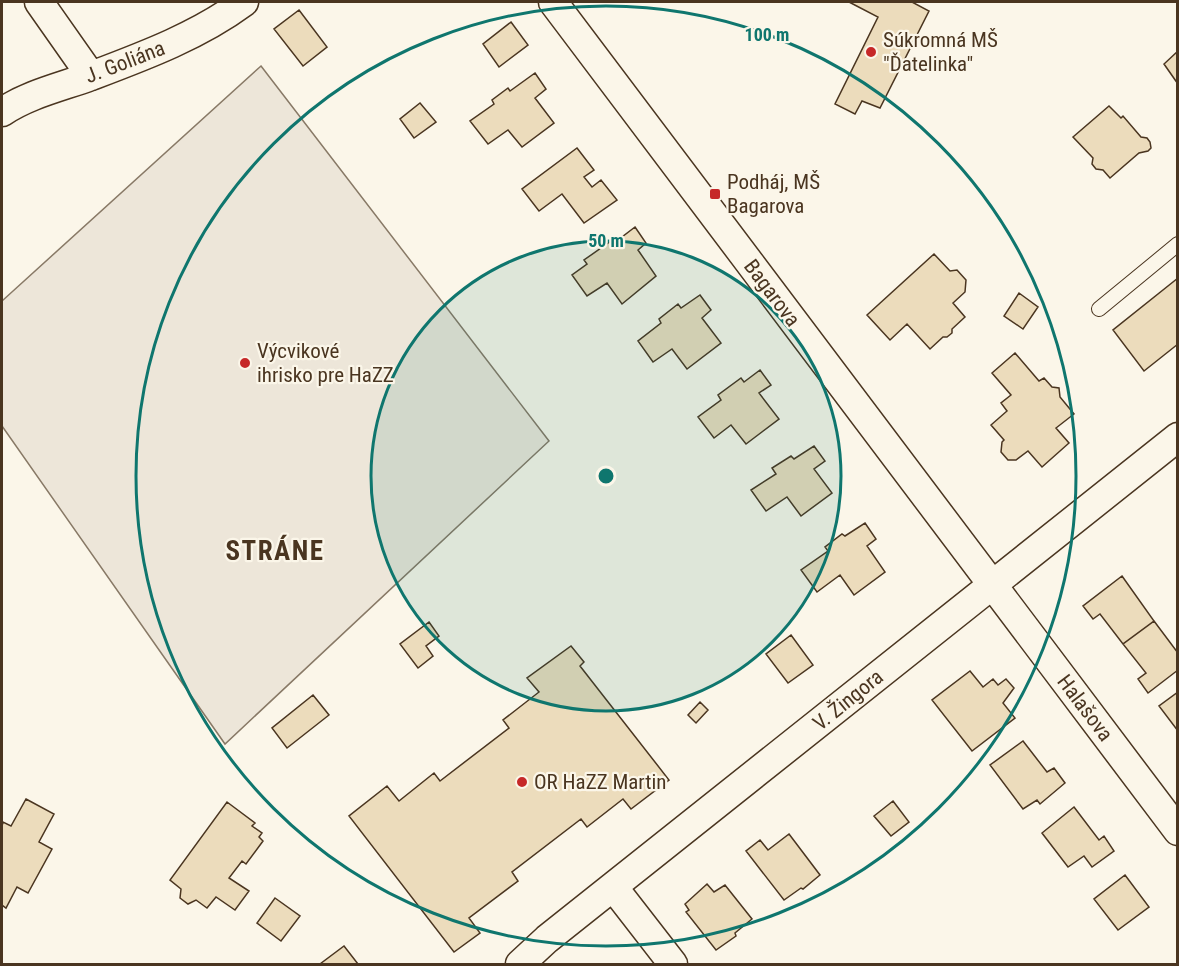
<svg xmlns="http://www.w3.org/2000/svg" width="1179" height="966" viewBox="0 0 1179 966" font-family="'Roboto Condensed',sans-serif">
	<rect width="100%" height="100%" fill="#fbf6e9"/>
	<path fill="#ede6d9" stroke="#887966" stroke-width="1.5" d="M261 66 549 441 225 744 2 426V301Z"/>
	<path fill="#ecdcbc" stroke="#4a3520" stroke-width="1.5" d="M849 2H912L929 11 880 108 862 101 855 114 835 104 878 17Z
		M299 10 327 47 303 66 274 29Z
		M511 22 528 45 499 67 483 44Z
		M1178 51V84L1164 64Z
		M535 73 546 89 535 98 554 123 522 147 508 130 488 144 470 121 494 104 492 100 508 88 510 91Z
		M420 103 436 122 414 138 400 119Z
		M1109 106 1121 118 1123 116 1141 137 1147 138 1150 142 1151 148 1148 151 1139 153 1110 178 1103 170 1096 169 1092 164 1093 158 1073 137Z
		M577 148 594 170 584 177 592 187 601 180 617 200 584 223 562 194 539 211 522 189Z
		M635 227 646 243 638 250 656 276 622 304 607 283 587 296 572 275 587 264 584 260 611 241 614 243Z
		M934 254 950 271 957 270 966 280 965 292 953 303 965 317 952 329V333L947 337H943L930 349 907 324 890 340 867 315Z
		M1178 278V344L1144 371 1113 330Z
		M1019 293 1038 307 1023 329 1004 316Z
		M700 295 711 310 702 318 721 343 687 369 672 349 653 362 638 341 661 323 659 319 678 304 681 308Z
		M1015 353 1039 381 1044 378 1052 387 1059 388 1060 397 1074 414 1056 428 1069 443 1042 467 1028 451 1016 460H1008L1001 452 1002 442 1004 440 991 425 1007 411 1001 403 1011 395 992 373Z
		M760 370 771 385 759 393 779 419 746 444 731 425 714 438 698 417 721 400 718 395 741 378 744 382Z
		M814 446 825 461 814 469 832 493 801 516 787 497 766 511 751 490 776 474 772 468 791 456 794 459Z
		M865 523 876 539 867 546 885 572 854 595 840 575 817 592 801 570 828 551 825 547 842 534 845 536Z
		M1122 576 1154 621 1123 644 1100 614 1093 619 1083 606Z
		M1154 621 1178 653V670L1148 693 1138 679 1146 673 1123 644Z
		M429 622 439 636 426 646 433 656 418 668 400 644Z
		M791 635 813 665 788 683 766 654Z
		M571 646 584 662 580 666 669 780 631 809 623 799 587 827 581 819 512 872 518 881 469 918 480 933 454 952 349 816 387 786 399 801 434 773 440 781 509 728 503 720 539 692 527 678Z
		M970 671 983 687 993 679 998 685 1006 679 1014 688 1003 703 1015 718 972 751 932 700Z
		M1178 692V731L1159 706Z
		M313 695 329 715 287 748 272 728Z
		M700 702 708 710 696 723 688 715Z
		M1023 741 1047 772 1054 768 1065 783 1040 804 1037 800 1023 809 990 765Z
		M26 799 54 814 39 842 52 849 28 893 17 887 6 908 2 905V826L3 822 11 826Z
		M893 801 909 822 891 836 874 816Z
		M227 802 255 823 252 826 262 833 259 837 263 841 246 864 242 861 229 878 249 891 235 910 216 897 207 908 196 900 188 904 180 898 181 889 170 880Z
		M1074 807 1099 840 1104 836 1114 851 1092 867 1084 856 1068 867 1042 833Z
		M789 834 820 875 803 889 801 888 784 900 746 851 760 840 768 850Z
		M1125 875 1149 907 1118 930 1094 899Z
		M707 884 714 892 725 885 752 919 735 933 736 936 716 950 686 912 689 910 685 904Z
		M275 898 300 916 281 941 257 923Z
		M344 946 358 964H320Z"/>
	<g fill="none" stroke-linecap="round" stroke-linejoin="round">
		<defs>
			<path id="service" d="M1099 309 1178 244"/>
			<path id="minor" d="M39 2 91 76
				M553 2 1178 831
				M2 112C29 94 61 87 91 76 144 56 198 36 244 2
				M614 888 673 964
				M520 964 547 939 1178 437"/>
		</defs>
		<use href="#service" stroke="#4a3520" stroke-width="16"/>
		<use href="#minor" stroke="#4a3520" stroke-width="31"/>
		<use href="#service" stroke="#fbf6e9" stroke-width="14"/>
		<use href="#minor" stroke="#fbf6e9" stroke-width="28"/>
	</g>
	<circle cx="606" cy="476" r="235" fill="#0f766e" fill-opacity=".12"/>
	<g fill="none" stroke="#0f766e" stroke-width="3">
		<circle cx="606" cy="476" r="235"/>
		<circle cx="606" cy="476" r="470"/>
	</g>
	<g fill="#c62828" stroke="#fbf6e9" stroke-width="2">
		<circle cx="871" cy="52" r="6"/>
		<rect x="709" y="188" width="12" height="12" rx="3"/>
		<circle cx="245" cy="363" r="6"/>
		<circle cx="522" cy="782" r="6"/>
	</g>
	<g text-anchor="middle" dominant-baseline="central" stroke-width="4.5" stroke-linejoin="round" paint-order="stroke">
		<g font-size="21" fill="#4a3520" stroke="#fbf6e9" text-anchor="start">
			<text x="883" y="40">Súkromná MŠ<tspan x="883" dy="24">"Ďatelinka"</tspan></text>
			<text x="727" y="182">Podháj, MŠ<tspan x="727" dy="24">Bagarova</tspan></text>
			<text x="257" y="351">Výcvikové<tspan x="257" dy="24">ihrisko pre HaZZ</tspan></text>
			<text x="534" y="782">OR HaZZ Martin</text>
		</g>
		<g font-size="21" fill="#4a3520" stroke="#fbf6e9">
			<text transform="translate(125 62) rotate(-21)">J. Goliána</text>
			<text transform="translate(772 293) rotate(53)">Bagarova</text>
			<text transform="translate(848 700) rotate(-39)">V. Žingora</text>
			<text transform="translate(1085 708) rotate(53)">Halašova</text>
		</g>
		<g font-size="27" font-weight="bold" letter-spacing="1.5" fill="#4a3520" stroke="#fbf6e9">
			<text x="275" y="551">STRÁNE</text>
		</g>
	</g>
	<circle cx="606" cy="476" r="9" fill="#0f766e" stroke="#fbf6e9" stroke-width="3"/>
	<g font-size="18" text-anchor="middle" font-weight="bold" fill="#0f766e" stroke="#fbf6e9" stroke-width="4.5" stroke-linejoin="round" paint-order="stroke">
		<text x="767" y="41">100 m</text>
		<text x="606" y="247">50 m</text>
	</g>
	<rect width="1179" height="966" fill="none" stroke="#4a3520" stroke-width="6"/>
</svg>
